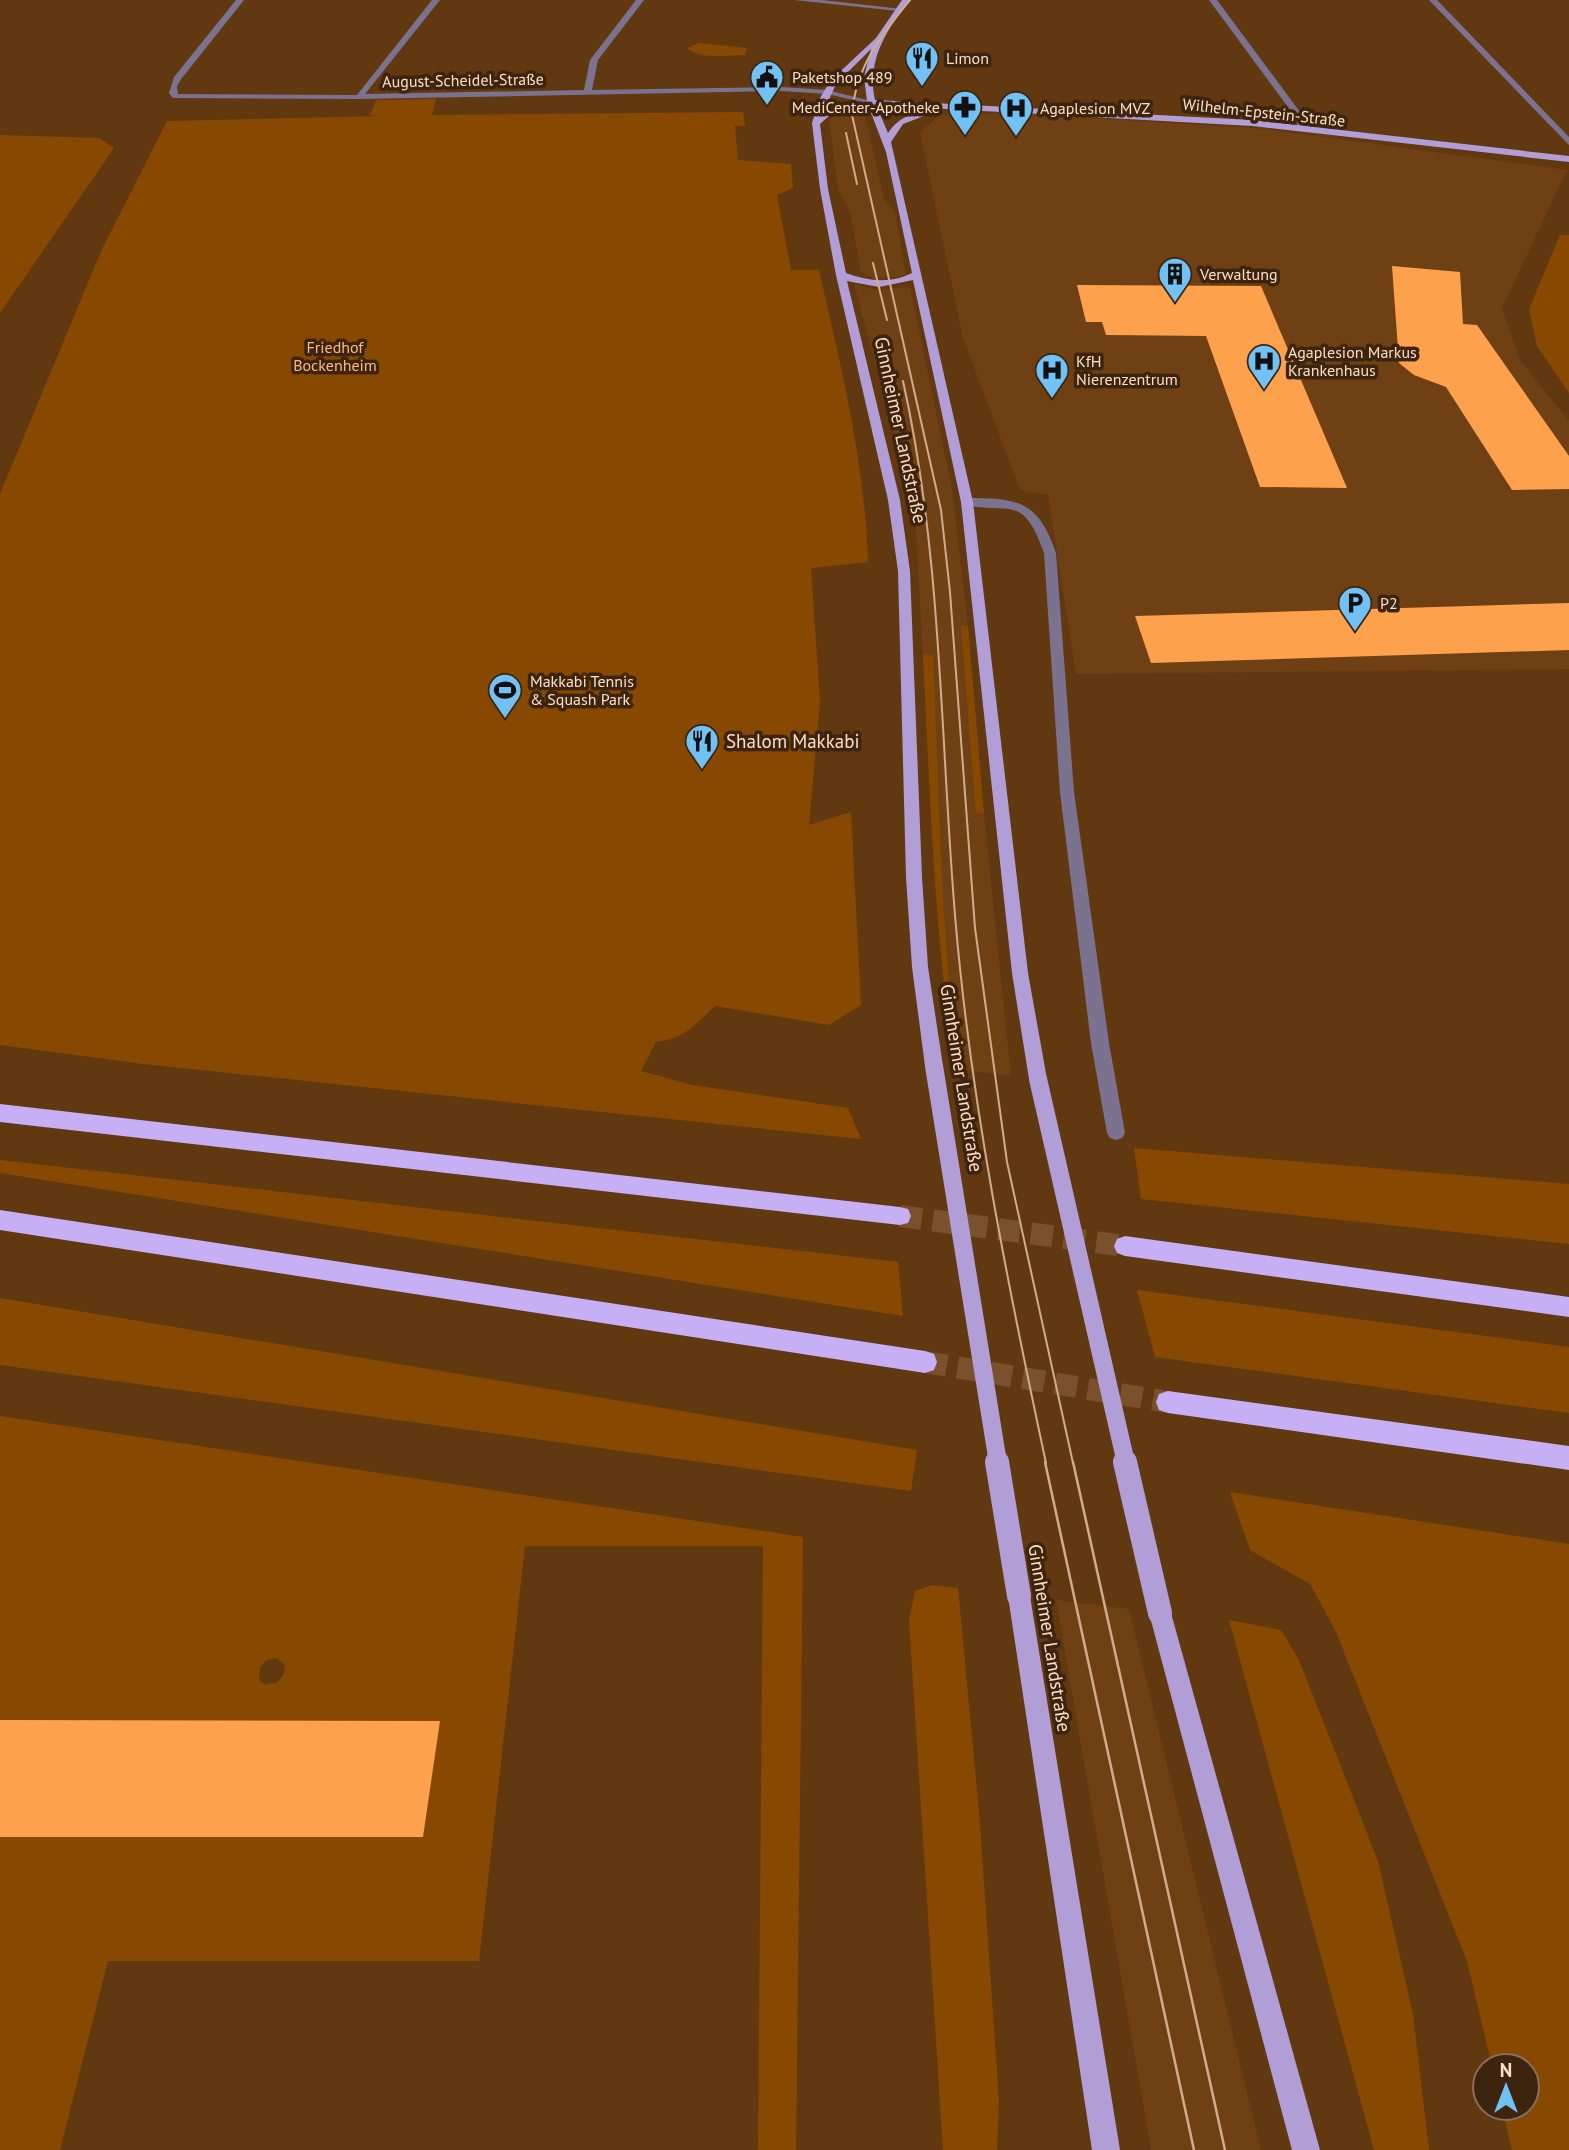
<svg xmlns="http://www.w3.org/2000/svg" width="1569" height="2150" viewBox="0 0 1569 2150" font-family="'PT Sans',sans-serif">
	<rect width="100%" height="100%" fill="#623811"/>
	<path fill="#6f4014" d="M859 113 864 115 868 127 884 199 895 213 906 274 896 277 873 278 861 272 850 212 838 189 829 119 840 115Z
		M1006 113 1267 129 1567 170 1502 308 1520 360 1569 421V669L1076 674 1048 495 1020 490 963 338 920 132 940 115Z
		M854 284 875 290 910 287 952 489 968 626 984 814 1011 1076 955 1069 947 1016 935 885 915 511Z
		M1056 1600 1129 1609 1261 2150H1151Z"/>
	<path fill="#874901" fill-rule="evenodd" d="M699 43 747 48 745 55C729 55 699 60 687 48Z
		M436 99 432 115 743 112 745 126H735L738 160 791 164 793 188 777 195 791 270H819C841 367 865 462 868 562L811 568 820 702 809 825 851 812 861 1005 829 1025 715 1006C694 1026 685 1038 656 1042L641 1071 692 1085 848 1108 861 1139 143 1064 0 1045V494L102 249 167 121 379 116 370 115 376 100Z
		M0 135 99 138 114 148 0 313Z
		M1560 235H1569V393L1537 346 1529 309Z
		M961 626H968L984 814 976 813Z
		M923 655H933L942 885 955 1069C934 932 930 793 923 655Z
		M1134 1148 1569 1184V1244L1141 1199Z
		M0 1160 898 1262 903 1316 0 1173Z
		M1137 1290 1569 1347V1413L1155 1357Z
		M0 1298 917 1450 911 1491 0 1365Z
		M0 1416 803 1537 796 2150H758L763 1546H525L479 1961H108L60 2150H0V1837L440 1721 0 1720ZM276 1658 285 1665 284 1674 278 1682 265 1685 259 1680 260 1667 267 1660Z
		M1230 1492 1569 1544V2150H1512L1502 2108H1527V2066H1492L1467 1961 1336 1632 1310 1584 1250 1550Z
		M932 1585 958 1588 979 1811 999 2101 997 2150H943L909 1620 915 1591Z
		M1229 1620 1281 1630 1299 1660 1378 1861 1413 2014 1429 2150H1374Z"/>
	<path fill="#fea14d" d="M1392 266 1460 272 1463 324 1477 325 1569 456V489L1512 490 1446 387 1414 375 1399 363Z
		M1077 285 1261 286 1347 488 1260 487 1206 336 1106 335 1102 322H1086Z
		M1569 603V650L1151 663 1135 616Z
		M0 1720 440 1721 423 1837H0Z"/>
	<g fill="none" stroke-linecap="round" stroke-linejoin="round">
		<path stroke="#7a512c" stroke-width="22" stroke-dasharray="22 11" stroke-linecap="butt" d="M900 1216 1125 1246
			M925 1362 1168 1402"/>
		<path fill="#7b728f" fill-rule="evenodd" d="M236 0H244L182 78 177 86 178 94 357 95 432 0H440L365 94 584 90 590 60 636 0H644L598 60 592 90 782 87 827 90 875 102 871 104 827 94 782 91 359 99 173 98 169 93 174 77Z
			M794 0H822L902 9 898 11Z
			M1209 0H1217L1303 116 1304 130H1298L1296 118Z
			M1429 0H1437L1569 137V145Z
			M967 498C1019 498 1038 501 1056 553L1074 792 1109 1043 1125 1133 1122 1138 1116 1140 1110 1138 1107 1133 1091 1043 1060 792 1044 553C1023 494 1012 514 963 505L961 502Z"/>
		<path fill="#b19ed7" fill-rule="evenodd" d="M902 0H910C887 29 866 61 875 100L1252 120 1569 156V162L1252 126 876 105 888 133C899 116 914 113 933 109L937 111 903 124 891 142 973 502 1028 973 1047 1079 1044 1084H1032L1029 1079 1012 973 961 502 913 280 879 287 847 281 900 500 910 571 922 877 928 967 943 1066 940 1071H928L925 1066 912 967 906 877 898 571 888 500 836 275 820 189 812 123 820 98 830 81 876 38ZM871 49 864 77 867 101 824 111 836 84ZM868 105 886 152 912 273C890 284 868 281 846 273L828 189 820 124 830 115Z
			M1019 1585 1027 1588 1030 1596 1120 2150H1092L1008 1596 1011 1588Z
			M1160 1602 1168 1605 1171 1613 1320 2150H1292L1149 1613 1152 1605Z"/>
		<path fill="#c6aff4" fill-rule="evenodd" d="M0 1104 900 1207 908 1209 911 1216 908 1223 900 1225 0 1122Z
			M0 1210 925 1351 934 1354 937 1362 934 1370 925 1373 0 1230Z
			M1125 1236 1569 1297V1317L1125 1256 1117 1253 1114 1246 1117 1239Z
			M1168 1391 1569 1446V1470L1168 1413 1159 1410 1156 1402 1159 1394Z"/>
		<path stroke="#d0ac8f" stroke-width="2" d="M910 0C881 35 855 68 852 115L941 510 950 592 975 928 1007 1162 1073 1463
			M846 133 857 184
			M873 263 887 320
			M903 381C943 560 940 745 956 927 972 1108 1008 1286 1046 1463"/>
		<path stroke="#d0ac8f" stroke-width="2.5" d="M1045 1462 1194 2150
			M1073 1462 1225 2150"/>
		<path stroke="#b19ed7" stroke-width="18" d="M934 1066 998 1463
			M1038 1079 1126 1463"/>
		<path stroke="#b19ed7" stroke-width="24" d="M997 1462 1019 1596
			M1125 1462 1160 1613"/>
	</g>
	<defs>
		<symbol id="restaurant-pin" viewBox="-11 -11 22 30"><path d="M0 17L-7.5 6A9.5 9.5 0 1 1 7.5 6Z" fill="#72c1f5" stroke="#3c240f"/><path d="M-5-6h1v4h1v-4h1v4h1v-4h1v5L-1.5 .5V6h-2V.5L-5-1ZM5-6V6H3V1.5H1.5Q1.5-4 5-6Z" fill="#111"/></symbol>
		<symbol id="civic-pin" viewBox="-11 -11 22 30"><path d="M0 17L-7.5 6A9.5 9.5 0 1 1 7.5 6Z" fill="#72c1f5" stroke="#3c240f"/><path d="M-.6-6.5H3V-4.5H.6V-3L4-1V1h2V6H-6V1h2V-1L-.6-3ZM-1.2 2.5V6h2.4V2.5Z" fill="#111"/></symbol>
		<symbol id="pharmacy-pin" viewBox="-11 -11 22 30"><path d="M0 17L-7.5 6A9.5 9.5 0 1 1 7.5 6Z" fill="#72c1f5" stroke="#3c240f"/><path d="M-2-6h4v4h4v4h-4v4h-4v-4h-4v-4h4Z" fill="#111"/></symbol>
		<symbol id="hospital-pin" viewBox="-11 -11 22 30"><path d="M0 17L-7.5 6A9.5 9.5 0 1 1 7.5 6Z" fill="#72c1f5" stroke="#3c240f"/><path d="M-5-5h3v3.5h4V-5h3V5h-3V1.5h-4V5h-3Z" fill="#111"/></symbol>
		<symbol id="building-pin" viewBox="-11 -11 22 30"><path d="M0 17L-7.5 6A9.5 9.5 0 1 1 7.5 6Z" fill="#72c1f5" stroke="#3c240f"/><path d="M-4-6H4V6H1V3H-1V6H-4ZM-2.5-4.3h1.7v1.8h-1.7ZM.8-4.3h1.7v1.8H.8ZM-2.5-1h1.7V.8h-1.7ZM.8-1h1.7V.8H.8Z" fill="#111"/></symbol>
		<symbol id="parking-pin" viewBox="-11 -11 22 30"><path d="M0 17L-7.5 6A9.5 9.5 0 1 1 7.5 6Z" fill="#72c1f5" stroke="#3c240f"/><path d="M-3.5-5.5H1a3.5 3.5 0 0 1 0 7H-1V5.5H-3.5ZM-1-3.4V-.6H.8a1.4 1.4 0 0 0 0-2.8Z" fill="#111"/></symbol>
		<symbol id="stadium-pin" viewBox="-11 -11 22 30"><path d="M0 17L-7.5 6A9.5 9.5 0 1 1 7.5 6Z" fill="#72c1f5" stroke="#3c240f"/><path d="M0-5a6.5 5 0 1 0 0 10a6.5 5 0 1 0 0-10ZM-3.5-1.8h7v3.6h-7Z" fill="#111"/></symbol>
	</defs>
	<g fill-rule="evenodd">
		<use href="#restaurant-pin" x="903" y="39" width="38" height="52"/>
		<use href="#civic-pin" x="748" y="58" width="38" height="52"/>
		<use href="#pharmacy-pin" x="946" y="88" width="38" height="52"/>
		<use href="#hospital-pin" x="997" y="89" width="38" height="52"/>
		<use href="#building-pin" x="1156" y="255" width="38" height="52"/>
		<use href="#hospital-pin" x="1245" y="342" width="38" height="52"/>
		<use href="#hospital-pin" x="1033" y="351" width="38" height="52"/>
		<use href="#parking-pin" x="1336" y="584" width="38" height="52"/>
		<use href="#stadium-pin" x="486" y="671" width="38" height="52"/>
		<use href="#restaurant-pin" x="683" y="722" width="38" height="52"/>
	</g>
	<g text-anchor="middle" dominant-baseline="central" stroke-width="7" stroke-linejoin="round" paint-order="stroke">
		<g font-size="16" fill="#ffdec5" stroke="#3c240f" text-anchor="start">
			<text x="946" y="58">Limon</text>
			<text x="792" y="77">Paketshop 489</text>
			<text x="940" y="107" text-anchor="end">MediCenter-Apotheke</text>
			<text x="1040" y="108">Agaplesion MVZ</text>
			<text x="1200" y="274">Verwaltung</text>
			<text x="1288" y="352">Agaplesion Markus<tspan x="1288" dy="18">Krankenhaus</tspan></text>
			<text x="1076" y="361">KfH<tspan x="1076" dy="18">Nierenzentrum</tspan></text>
			<text x="1380" y="603">P2</text>
			<text x="530" y="681">Makkabi Tennis<tspan x="530" dy="18">&amp; Squash Park</tspan></text>
		</g>
		<g font-size="16" fill="#ffdec5" stroke="#3c240f">
			<text transform="translate(463 80) rotate(-1)">August-Scheidel-Straße</text>
			<text transform="translate(1264 112) rotate(6)">Wilhelm-Epstein-Straße</text>
		</g>
		<g font-size="16" fill="#fdb982" stroke="#3c240f">
			<text x="335" y="347">Friedhof<tspan x="335" dy="18">Bockenheim</tspan></text>
		</g>
		<g font-size="19" fill="#ffdec5" stroke="#3c240f">
			<text transform="translate(901 430) rotate(78)">Ginnheimer Landstraße</text>
			<text transform="translate(962 1078) rotate(81)">Ginnheimer Landstraße</text>
			<text transform="translate(1050 1638) rotate(81)">Ginnheimer Landstraße</text>
		</g>
		<g font-size="19" fill="#ffdec5" stroke="#3c240f" text-anchor="start">
			<text x="726" y="741">Shalom Makkabi</text>
		</g>
	</g>
	<g transform="translate(1506 2087)"><circle r="33" fill="#3c240f" stroke="#8a6e58" stroke-width="2"/>
	<path d="M0-5L12 26L0 18L-12 26Z" fill="#72c1f5"/>
	<text y="-10" font-size="19" font-weight="bold" text-anchor="middle" fill="#ffdec5">N</text>
	</g>
</svg>
